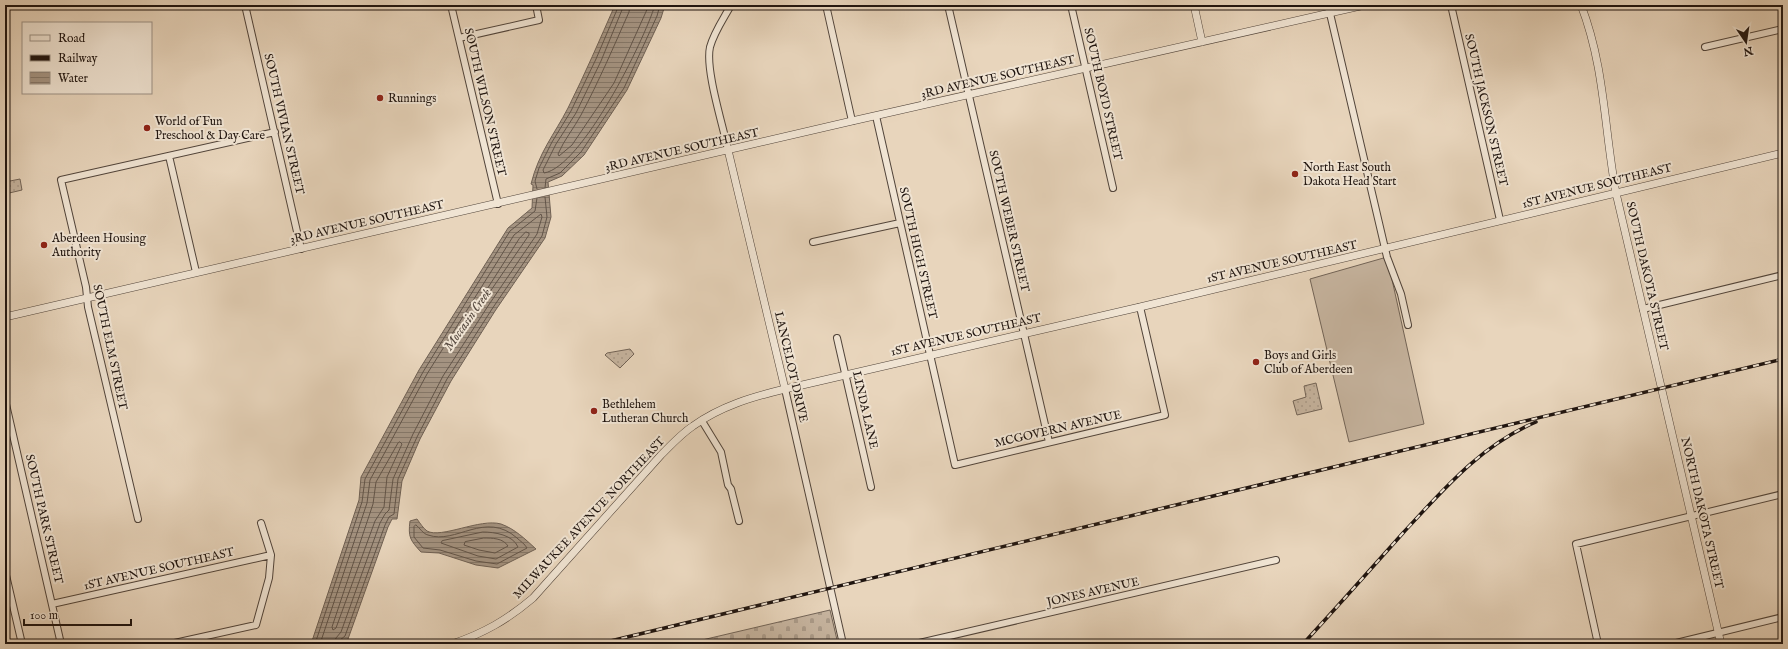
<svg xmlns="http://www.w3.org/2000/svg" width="1788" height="649" viewBox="0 0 1788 649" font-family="'IM FELL English',serif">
	<defs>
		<pattern id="cemetery-stones" width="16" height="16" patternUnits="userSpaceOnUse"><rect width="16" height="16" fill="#c6b49f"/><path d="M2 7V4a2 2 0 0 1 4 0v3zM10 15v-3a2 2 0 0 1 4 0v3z" fill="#aa9a88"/></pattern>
		<pattern id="park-dots" width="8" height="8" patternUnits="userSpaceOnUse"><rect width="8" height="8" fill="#c6b49f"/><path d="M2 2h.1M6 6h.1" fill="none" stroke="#aa9a88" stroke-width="1.8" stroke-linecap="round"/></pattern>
		<pattern id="water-rules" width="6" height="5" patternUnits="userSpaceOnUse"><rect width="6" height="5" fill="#a49381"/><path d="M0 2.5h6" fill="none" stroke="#857768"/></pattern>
	</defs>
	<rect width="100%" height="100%" fill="#e8d5bc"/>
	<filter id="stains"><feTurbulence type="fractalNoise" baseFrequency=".005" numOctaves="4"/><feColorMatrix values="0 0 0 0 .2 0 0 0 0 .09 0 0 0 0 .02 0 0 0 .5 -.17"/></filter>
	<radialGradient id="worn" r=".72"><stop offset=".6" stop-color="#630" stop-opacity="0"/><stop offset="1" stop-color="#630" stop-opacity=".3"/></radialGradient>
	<path fill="#c6b49f" stroke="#726457" d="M1387 257 1424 424 1349 442 1310 279Z"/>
	<path fill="url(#cemetery-stones)" stroke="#726457" d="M830 610 838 644H685Z"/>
	<path fill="url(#park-dots)" stroke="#726457" d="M20 179 22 190 5 194V182Z
		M630 349 634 354 620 368 605 355 607 353Z
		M1316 383 1322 409 1297 415 1293 401 1306 397 1304 386Z"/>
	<path fill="url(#water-rules)" stroke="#6f6053" d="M615 5H665L661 18 627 90 584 155 562 176 548 182 551 217 545 238 495 311 451 381 420 439 402 481 397 519H392L388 527 348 639 340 644H311L359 500 361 477 419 370 508 228 532 208 533 185 531 184C539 152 554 135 568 108 585 74 600 39 615 5Z
		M417 519C420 523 423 528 427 531 441 539 480 518 501 524 515 529 525 539 536 549L498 568 476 565 439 553 421 552C410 540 408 537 410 521Z"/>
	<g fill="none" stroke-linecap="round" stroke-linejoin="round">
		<path stroke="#625448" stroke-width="1" d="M624 5 601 61 576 113 556 144 543 170 544 173C582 167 644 41 655 5
			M630 5 629 12C614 46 599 81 581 115 574 128 564 140 558 154L559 156 572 145 614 83 649 5
			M545 188 546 179 560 173 581 152 624 88 657 16 660 5
			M537 189 535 181 539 168 552 142 571 111 596 59 619 5
			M526 232 529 233V235L485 299H483L482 297 519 239Z
			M400 442 402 444 387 477 384 507 375 521 336 628 333 630 332 627 373 504 376 482 398 443Z
			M416 525C420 528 423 534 428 535 456 545 485 510 517 538 520 541 525 544 527 548L497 564 476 561 440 550 423 548 414 537V527Z
			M483 532C495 532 513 535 518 547L496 559 478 556 441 543 442 541Z
			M484 538C492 538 503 538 508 546L495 553 479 550 464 545 465 542Z
			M315 644 362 502 365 479 423 372 510 231 535 211 537 198
			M320 644 367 503 370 480 427 374 514 235 541 214 542 217 537 234 488 306 443 376 413 434 393 479 389 510 385 514 380 523 341 632 336 638 334 644
			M339 644 340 640 345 636 385 525 389 517 394 514 398 479 417 437 447 379 492 309 542 236 547 217 545 197"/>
		<defs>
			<path id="minor" d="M245 5 301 249
				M451 5 498 204
				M826 5 852 121
				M948 5 1049 442
				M1071 5 1113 188
				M1328 5 1387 257 1401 294 1408 325
				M1451 5 1500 220
				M459 38 539 20 536 5
				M1705 47 1783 29
				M876 116 955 465 1165 415 1140 307
				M728 150C723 125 705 70 710 47 714 32 724 18 731 5
				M169 156 196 272
				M813 242 900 223
				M1643 309 1783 275
				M837 338 871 487
				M785 389 843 644
				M5 400 61 644
				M702 421 721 452 728 485 731 489 739 521
				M138 519 88 307 86 287 61 180 275 132
				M5 571 22 644
				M52 604 271 555
				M170 644 256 625 269 578 271 555 261 523
				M915 644 1276 560
				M1598 644 1576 544 1783 494
				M1672 644 1783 617"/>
			<path id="tertiary" d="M1194 5 1202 42
				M1581 5C1605 67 1604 128 1616 193L1721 644
				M728 150 785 389
				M5 317 852 121 1365 5
				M452 644C484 633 507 620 533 598L661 455C671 445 681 434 693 426 721 406 752 397 785 389L1140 307 1783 153"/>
		</defs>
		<use href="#minor" stroke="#51443a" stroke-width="8"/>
		<use href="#tertiary" stroke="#51443a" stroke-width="8"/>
		<use href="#minor" stroke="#f0e4d3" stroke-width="6"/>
		<use href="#tertiary" stroke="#f0e4d3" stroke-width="7"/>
		<defs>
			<path id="rail" d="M598 644 1783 359
				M1303 644C1337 607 1370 570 1403 533 1443 490 1481 445 1536 422"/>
		</defs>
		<use href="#rail" stroke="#1f140f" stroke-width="3.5"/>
		<use href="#rail" stroke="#f0e4d3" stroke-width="2" stroke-dasharray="6" stroke-linecap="butt"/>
	</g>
	<g fill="#8f2418" stroke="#f0e4d3" stroke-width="1.5">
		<circle cx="380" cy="98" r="4"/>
		<circle cx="147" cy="128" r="4"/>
		<circle cx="1295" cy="174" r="4"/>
		<circle cx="44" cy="245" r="4"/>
		<circle cx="1256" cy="362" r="4"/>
		<circle cx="594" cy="411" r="4"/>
	</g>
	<g text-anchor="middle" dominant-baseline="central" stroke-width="4" stroke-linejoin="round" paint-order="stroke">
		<g font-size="12" fill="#1f140f" stroke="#f0e4d3">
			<text transform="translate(998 77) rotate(-13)">3RD AVENUE SOUTHEAST</text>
			<text transform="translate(1103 94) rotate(77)">SOUTH BOYD STREET</text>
			<text transform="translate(485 102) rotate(77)">SOUTH WILSON STREET</text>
			<text transform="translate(1486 110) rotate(77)">SOUTH JACKSON STREET</text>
			<text transform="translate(284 124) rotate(77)">SOUTH VIVIAN STREET</text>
			<text transform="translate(682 150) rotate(-13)">3RD AVENUE SOUTHEAST</text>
			<text transform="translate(1597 186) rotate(-14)">1ST AVENUE SOUTHEAST</text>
			<text transform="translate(1009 221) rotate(77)">SOUTH WEBER STREET</text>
			<text transform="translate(367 222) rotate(-13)">3RD AVENUE SOUTHEAST</text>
			<text transform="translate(918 253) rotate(77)">SOUTH HIGH STREET</text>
			<text transform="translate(1282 262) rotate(-13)">1ST AVENUE SOUTHEAST</text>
			<text transform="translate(1647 276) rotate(77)">SOUTH DAKOTA STREET</text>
			<text transform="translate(966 335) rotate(-13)">1ST AVENUE SOUTHEAST</text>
			<text transform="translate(110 347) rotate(78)">SOUTH ELM STREET</text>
			<text transform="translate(791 367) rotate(77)">LANCELOT DRIVE</text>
			<text transform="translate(865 410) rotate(77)">LINDA LANE</text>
			<text transform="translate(1058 429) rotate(-13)">MCGOVERN AVENUE</text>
			<text transform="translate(1702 513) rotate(77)">NORTH DAKOTA STREET</text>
			<text transform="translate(589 518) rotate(-47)">MILWAUKEE AVENUE NORTHEAST</text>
			<text transform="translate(44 519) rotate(77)">SOUTH PARK STREET</text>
			<text transform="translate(159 569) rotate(-13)">1ST AVENUE SOUTHEAST</text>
			<text transform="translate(1093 592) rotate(-13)">JONES AVENUE</text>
		</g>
		<g font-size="12" fill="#1f140f" stroke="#f0e4d3" text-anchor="start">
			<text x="388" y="98">Runnings</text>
			<text x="155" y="121">World of Fun<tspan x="155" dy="14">Preschool &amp; Day Care</tspan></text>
			<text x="1303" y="167">North East South<tspan x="1303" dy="14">Dakota Head Start</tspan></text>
			<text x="52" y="238">Aberdeen Housing<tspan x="52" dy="14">Authority</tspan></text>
			<text x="1264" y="355">Boys and Girls<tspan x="1264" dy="14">Club of Aberdeen</tspan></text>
			<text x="602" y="404">Bethlehem<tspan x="602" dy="14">Lutheran Church</tspan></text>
		</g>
		<g font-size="13" font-style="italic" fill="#54473d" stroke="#f0e4d3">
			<text transform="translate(468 320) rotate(-55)">Moccasin Creek</text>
		</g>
	</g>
	<rect width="1788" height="649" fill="none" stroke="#e8d5bc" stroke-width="20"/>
	<rect x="6" y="6" width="1776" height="637" fill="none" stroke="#1f140f" stroke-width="2"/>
	<rect x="10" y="10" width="1768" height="629" fill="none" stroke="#1f140f"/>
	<rect x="22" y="22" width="130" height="72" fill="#f0e4d3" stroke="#9c9185"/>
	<rect x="30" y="35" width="20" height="6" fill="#f0e4d3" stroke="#9c9185"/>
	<text x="58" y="42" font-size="12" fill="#1f140f">Road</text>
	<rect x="30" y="55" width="20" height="6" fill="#1f140f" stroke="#9c9185"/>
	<text x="58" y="62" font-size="12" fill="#1f140f">Railway</text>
	<rect x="30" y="72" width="20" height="12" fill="url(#water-rules)" stroke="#9c9185"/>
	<text x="58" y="82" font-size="12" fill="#1f140f">Water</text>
	<g transform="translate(1746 42) rotate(167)" stroke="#f0e4d3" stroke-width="3" paint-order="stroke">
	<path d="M0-3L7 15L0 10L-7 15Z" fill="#1f140f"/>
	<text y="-6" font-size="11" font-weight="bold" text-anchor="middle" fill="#1f140f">N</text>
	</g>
	<path d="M24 619v6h107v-6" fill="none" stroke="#1f140f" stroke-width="2"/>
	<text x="30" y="619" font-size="12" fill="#1f140f" stroke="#f0e4d3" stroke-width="3" paint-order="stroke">100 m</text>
	<rect width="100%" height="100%" filter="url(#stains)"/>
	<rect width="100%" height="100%" fill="url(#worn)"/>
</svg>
